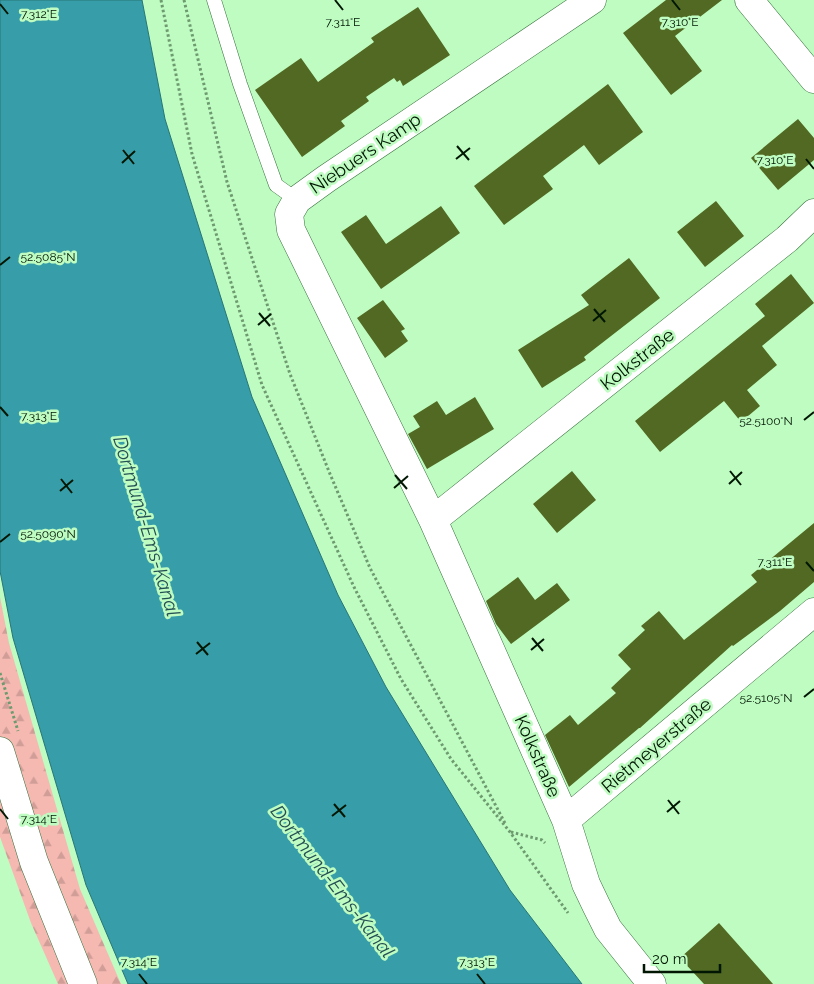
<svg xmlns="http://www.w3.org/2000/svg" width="814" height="984" viewBox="0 0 814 984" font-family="Raleway,sans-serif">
	<defs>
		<pattern id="forest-firs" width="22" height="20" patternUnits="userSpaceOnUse" patternTransform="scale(1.25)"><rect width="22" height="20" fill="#f5b9b2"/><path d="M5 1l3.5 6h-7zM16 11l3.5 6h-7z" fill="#d09e97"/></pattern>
	</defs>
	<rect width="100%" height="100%" fill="#bffcc1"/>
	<path fill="url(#forest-firs)" d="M0 597 9 643 80 889 121 984H58L31 923 0 837Z"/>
	<path fill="#379ea9" stroke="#277677" d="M0 0H142L165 119 252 397 338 595 386 687 510 890 582 984H128L86 885 13 638 0 571Z"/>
	<path fill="#516922" d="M666 0H722L675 36 702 71 671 95 623 33Z
		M418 7 450 55 403 86 400 80 397 82 394 78 366 97 369 101 341 121 345 126 302 157 255 90 301 58 318 82 374 42 371 38Z
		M608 84 643 132 599 165 584 145 543 176 553 189 504 225 474 186Z
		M798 119 814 138V160L778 190 751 158Z
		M716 201 744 236 705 267 677 232Z
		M441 206 460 233 381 289 341 232 366 215 386 244Z
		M629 258 660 298 584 357 586 360 542 388 518 350 589 305 581 295Z
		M791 274 814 303 762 346 777 365 747 390 760 406 741 422 724 401 660 452 635 421 765 316 755 304Z
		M383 300 405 329 401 331 408 341 385 358 357 318Z
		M475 397 494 429 427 469 408 434 420 427 413 416 437 401 446 415Z
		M572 471 596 500 557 533 533 504Z
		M814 523V582L780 611 733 646 732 645 640 728H639L569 787 545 735 570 715 578 725 616 693 611 688 631 669 618 655 645 630 641 626 659 611 684 640 757 582 751 575Z
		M518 577 535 600 557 583 570 600 511 644 496 624 486 601Z
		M719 923 773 984H704L680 958Z"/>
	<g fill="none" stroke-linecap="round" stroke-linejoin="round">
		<defs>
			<path id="service" d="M214 0 240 84 276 185 297 200"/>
			<path id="minor" d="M592 0 326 179 297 200 289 214 291 230 433 520 566 820 586 884 596 905 608 929 652 984
				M749 0 814 79
				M433 520 787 239 814 213
				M0 751 34 862 83 984
				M566 820 814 612"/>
		</defs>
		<use href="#service" stroke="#38713e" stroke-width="15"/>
		<use href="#minor" stroke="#38713e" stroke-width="29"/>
		<path stroke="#6e9a70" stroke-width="3" stroke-dasharray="2.5 2.5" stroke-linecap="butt" d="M161 0 192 154 262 385 354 587 401 679 451 759 510 832 568 913
			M184 0 227 182 290 374 330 474 370 568 506 825
			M0 673 18 731
			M511 832 542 840 545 843"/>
		<use href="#service" stroke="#fff" stroke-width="14"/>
		<use href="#minor" stroke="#fff" stroke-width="28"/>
	</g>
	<path fill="none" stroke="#011703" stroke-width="2" d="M335 0 343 10M672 0 680 10M0 4 8 14M457 146 469 160M123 150 134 164M456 159 470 148M806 159 814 169M122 163 135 151M0 265 10 257M594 309 605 322M259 313 270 326M593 321 606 310M258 325 271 314M0 407 8 416M804 420 814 412M730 471 741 485M395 475 407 489M61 479 72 493M729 484 742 472M394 488 408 476M60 491 73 480M0 542 10 534M806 562 814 571M532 638 543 651M197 642 208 655M531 650 544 639M196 654 210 643M804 697 814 689M668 800 679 814M334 804 345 817M0 809 8 819M667 812 680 801M332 816 346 805M139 974 147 984M477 974 485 984"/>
	<g text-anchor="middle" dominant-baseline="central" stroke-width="5" stroke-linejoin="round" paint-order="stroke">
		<g font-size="18" fill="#011703" stroke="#bffcc1">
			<text transform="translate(365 153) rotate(-34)">Niebuers Kamp</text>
			<text transform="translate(637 359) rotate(-38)">Kolkstraße</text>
			<text transform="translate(656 745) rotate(-40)">Rietmeyerstraße</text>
			<text transform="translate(538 756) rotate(66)">Kolkstraße</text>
		</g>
		<g font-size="19" font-style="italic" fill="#234f54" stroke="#bffcc1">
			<text transform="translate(147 526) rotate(73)">Dortmund-Ems-Kanal</text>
			<text transform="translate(333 881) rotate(52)">Dortmund-Ems-Kanal</text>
		</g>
	</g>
	<g font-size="12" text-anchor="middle" fill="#011703" stroke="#bffcc1" stroke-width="5" stroke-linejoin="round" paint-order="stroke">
		<text x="39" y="18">7.312°E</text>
		<text x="680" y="26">7.310°E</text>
		<text x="343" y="26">7.311°E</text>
		<text x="775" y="164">7.310°E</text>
		<text x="48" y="261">52.5085°N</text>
		<text x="39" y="420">7.313°E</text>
		<text x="766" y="425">52.5100°N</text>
		<text x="48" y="538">52.5090°N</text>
		<text x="775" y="566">7.311°E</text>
		<text x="766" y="702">52.5105°N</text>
		<text x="39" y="823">7.314°E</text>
		<text x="139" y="966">7.314°E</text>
		<text x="477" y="966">7.313°E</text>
	</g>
	<path d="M644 964v8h76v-8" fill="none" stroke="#011703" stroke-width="2.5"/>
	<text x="652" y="964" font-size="15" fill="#011703" stroke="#bffcc1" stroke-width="4" paint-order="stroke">20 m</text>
</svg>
